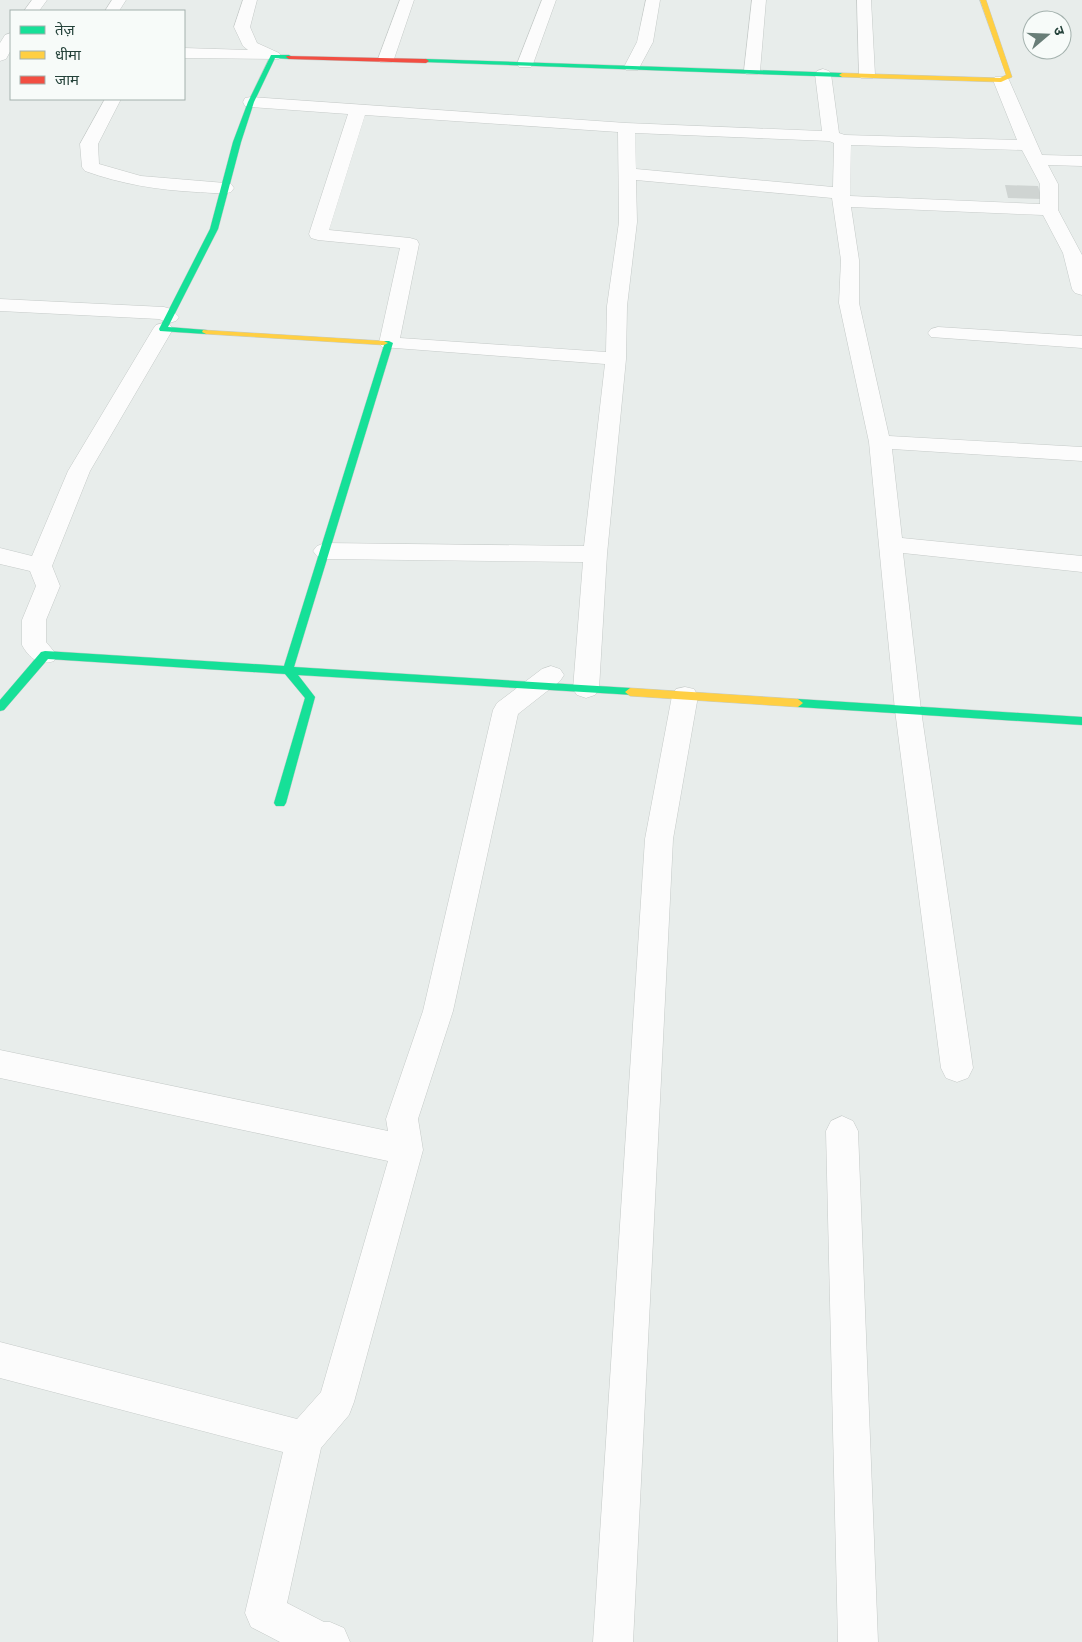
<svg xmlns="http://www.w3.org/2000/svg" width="1082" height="1642" viewBox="0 0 1082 1642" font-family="Signika,'Noto Sans Devanagari',sans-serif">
	<rect width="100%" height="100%" fill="#e8edeb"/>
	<path fill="#cfd4d2" d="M1005 185 1038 186 1042 199 1008 198Z"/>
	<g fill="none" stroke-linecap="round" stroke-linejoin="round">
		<defs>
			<path id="street" d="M32 0H47L39 11H24Z
				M112 0H126L119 11H105Z
				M243 0H257L250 27 257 43 279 53 281 56 279 59 184 58V48L248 50 243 46 234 27Z
				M400 0H414L394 59 392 62H380L378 59Z
				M542 0H556L533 64 531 67H519L517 64Z
				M646 0H660L653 42 638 70H626L624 67 637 42Z
				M752 0H766L760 71 758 74H746L744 71Z
				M857 0H871L875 75 873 78H861L859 75Z
				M11 33V50L6 59 0 61V43L5 35Z
				M823 69 829 71 831 74 839 133 845 135 1017 140 993 80 995 77H1007L1009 80 1042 155 1082 156V166L1048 165 1058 184V210L1082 255V295L1075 293 1072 289 1063 253 1043 215 851 207 859 260V303L889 436 1082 447V461L892 449 902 538 1082 556V572L903 553 921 710 973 1068 968 1078 957 1082 946 1078 941 1068 895 710 869 442 839 303 841 260 832 198 636 180 637 222 627 306 626 359 607 554 599 689 595 695 586 698 577 695 573 689 583 562 325 559 317 556 313 551 317 546 325 543 584 546 605 364 382 347 379 343 400 248 318 240 311 238 309 234 348 114 251 107 245 106 243 102 245 98 251 97 626 123 822 131 815 74 817 71ZM365 115 618 132 619 222 607 306 606 352 400 338 419 244 417 240 410 238 329 230ZM635 133 829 141 834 143 833 187 636 169ZM851 145 1022 150 1040 184V204L850 196Z
				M105 99H121L98 144 99 164 141 176 225 183 231 184 234 188 231 192C220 195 208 192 196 192 158 190 121 184 85 171L82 167 80 144Z
				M0 299 164 307 171 309 179 317 176 321 169 323 159 319 0 311Z
				M163 323 170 325 173 329 90 471 52 566 60 586 46 620V642L57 655 54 661C39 666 29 658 22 645V620L36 586 30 571 0 564V548L32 556 68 471 153 329 156 325Z
				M938 327 1082 336V348L931 337 928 333 931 329Z
				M551 666 560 669 564 675 560 681 518 714 453 1011 418 1119 423 1150 354 1402 349 1415 321 1448 287 1603 324 1622H330L344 1628 350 1642H280L251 1627 245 1613 283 1452 0 1378V1342L297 1419 321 1392 388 1161 0 1078V1050L388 1131 386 1119 423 1011 493 710 497 703 542 669Z
				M685 687 694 689 698 696 673 839 633 1642H593L645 839 672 696 676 689Z
				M842 1116 853 1121 858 1131 878 1642H838L826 1131 831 1121Z"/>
			<path id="fast" d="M271 55H289L292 57 289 59 275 58 254 102 241 142 218 229 168 327 206 330 210 332 206 334 160 331 159 329 210 229 233 142 248 102Z
				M426 59 842 73 845 75 842 77 424 62V60Z
				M381 341H389L393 343 294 667 630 688 635 692 634 695 298 675 315 697 286 803 284 806H276L274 803 305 698 285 674 48 659 4 710 0 711V700L41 652 45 651 284 666 384 345H381Z
				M798 699 1082 717V725L798 707 793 703Z"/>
			<path id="slow" d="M980 0H986L1012 77 1001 82 842 77 839 75 842 73 1000 78 1006 75Z
				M203 330 384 341 388 343 384 345 206 334 202 332Z
				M630 688 798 699 803 703 798 707 630 696 625 692Z"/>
			<path id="jam" d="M287 56 426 59 429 61 426 63 289 59 286 57Z"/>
		</defs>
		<use href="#street" stroke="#c5cac8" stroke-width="1"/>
		<use href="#fast" stroke="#c3cbc8" stroke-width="1"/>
		<use href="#slow" stroke="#c3cbc8" stroke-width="1"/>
		<use href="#jam" stroke="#c3cbc8" stroke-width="1"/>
		<use href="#street" fill="#fcfcfc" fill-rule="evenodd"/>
		<use href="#fast" fill="#16e098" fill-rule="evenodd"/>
		<use href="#slow" fill="#ffcf43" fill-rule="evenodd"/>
		<use href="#jam" fill="#f24e42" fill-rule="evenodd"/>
	</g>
	<rect x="10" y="10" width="175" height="90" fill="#f7fbf9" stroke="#a3b1ad"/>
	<rect x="20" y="26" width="25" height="8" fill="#16e098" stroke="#a3b1ad"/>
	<text x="55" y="35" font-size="15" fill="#24423a">तेज़</text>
	<rect x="20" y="51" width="25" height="8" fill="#ffcf43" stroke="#a3b1ad"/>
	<text x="55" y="60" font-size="15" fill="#24423a">धीमा</text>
	<rect x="20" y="76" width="25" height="8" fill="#f24e42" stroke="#a3b1ad"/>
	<text x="55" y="85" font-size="15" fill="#24423a">जाम</text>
	<g transform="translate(1047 35) rotate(71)"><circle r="24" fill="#f7fbf9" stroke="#a3b1ad"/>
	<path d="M0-4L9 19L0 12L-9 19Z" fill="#697e78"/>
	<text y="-8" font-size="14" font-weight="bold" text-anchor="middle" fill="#24423a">उ</text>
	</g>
</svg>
